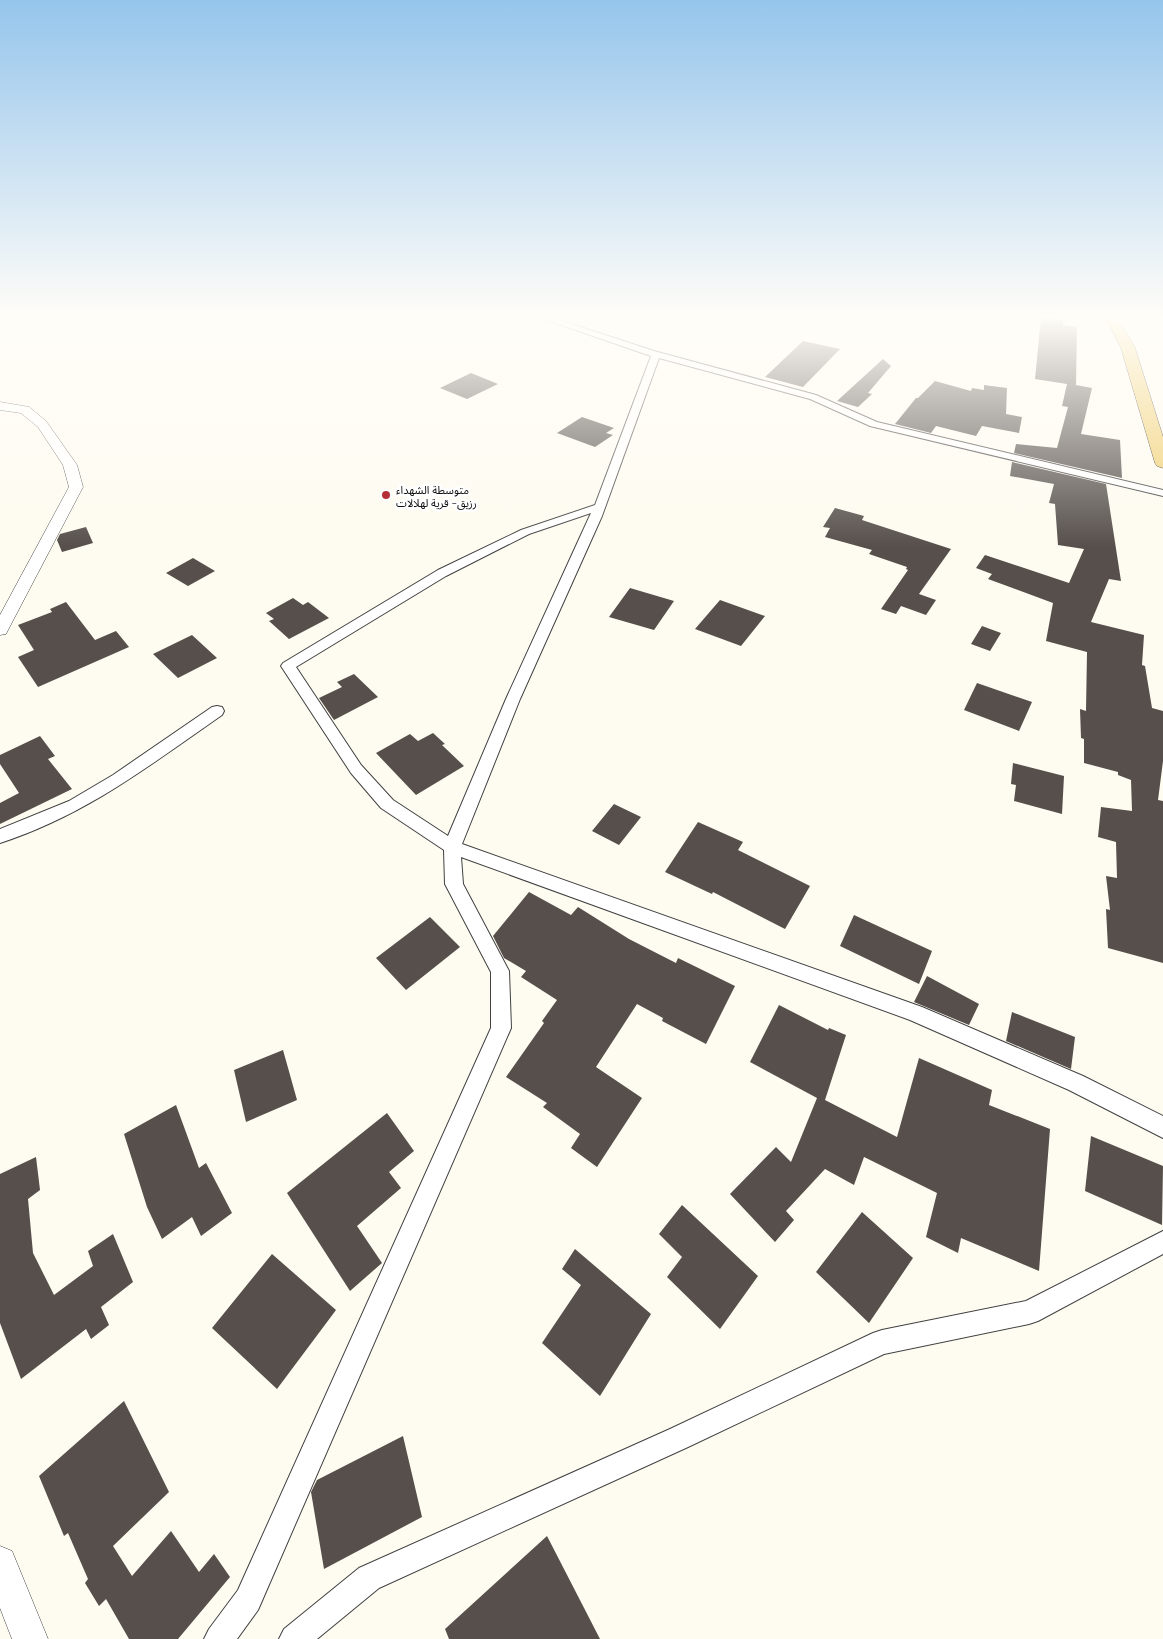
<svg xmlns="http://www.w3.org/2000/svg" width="1163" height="1639" viewBox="0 0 1163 1639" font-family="'Playfair Display','Noto Sans Arabic',serif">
	<rect width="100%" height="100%" fill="#fefbf0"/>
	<path fill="#564f4b" d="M1041 318 1063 320V325L1077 327 1076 385 1092 388 1081 434 1120 440 1122 478 1014 453 1016 444 1057 448 1068 407 1062 406 1067 384 1035 379Z
		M803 341 840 349 803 387 765 377Z
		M883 359 891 366 868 393 872 394 858 407 837 401Z
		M471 373 498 384 467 399 440 388Z
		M935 381 971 391 972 388 984 390V385L1007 388 1006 414 1022 417 1019 433 982 426 976 436 936 426 931 433 895 424 916 398H918Z
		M582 417 614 428 606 433 613 435 595 447 557 433Z
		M1012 462 1106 484 1121 581 1109 579 1091 622 1144 635 1142 665 1145 666 1152 708 1163 711V761L1158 800 1163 801V963L1108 948 1106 909 1110 910 1106 876 1117 878 1116 842 1098 837 1101 807 1132 811 1131 780 1118 775V772L1084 763V739L1081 738 1080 709 1086 711 1087 652 1046 641 1053 603 988 579 992 574 976 568 985 555 1069 583 1084 549 1058 545 1055 504 1049 503 1054 484 1010 476Z
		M835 508 864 516 862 520 951 549 919 594 936 600 926 615 901 606 896 614 881 609 908 570 906 569 907 567 869 554 872 550 825 537 830 528 823 527Z
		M86 527 93 543 62 552 57 540 60 534Z
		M193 558 215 571 188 586 166 573Z
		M630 588 674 601 654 630 609 617Z
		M293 598 303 605 308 602 329 618 289 639 269 621 274 619 266 613Z
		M720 600 765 616 741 646 695 629Z
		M66 602 95 640 116 631 129 647 38 687 18 657 34 650 18 625 52 612 50 609Z
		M982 626 1001 633 990 651 971 644Z
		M192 635 217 658 178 678 153 654Z
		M354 674 378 697 334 720 319 698 342 687 337 682Z
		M977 683 1032 702 1019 731 964 710Z
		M433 733 445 744 442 745 464 766 416 795 376 753 410 734 418 741Z
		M40 736 55 756 48 759 72 789 0 824V803L19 793 0 764V755Z
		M1013 763 1064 776 1062 814 1014 801 1016 785 1011 784Z
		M614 804 641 817 619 845 592 831Z
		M698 822 743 842 738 850 810 886 785 929 713 892 712 894 665 872Z
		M529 892 571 915 578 907 629 939 676 963 678 958 735 986 706 1044 662 1021 663 1018 637 1004 596 1067 642 1098 597 1167 571 1148 580 1134 543 1107 547 1103 506 1077 544 1023 542 1021 557 1000 521 977 526 971 504 958 493 936Z
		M854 915 932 951 919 984 840 946Z
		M430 917 460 947 406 990 376 958Z
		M927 976 979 1004 969 1025 914 1002Z
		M779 1005 828 1030 829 1028 846 1035 825 1100 897 1137 919 1058 992 1090 989 1105 1050 1129 1039 1271 961 1238 958 1253 926 1237 937 1193 864 1157 854 1185 825 1169 786 1211 794 1220 775 1242 730 1194 776 1147 791 1162 817 1098 750 1062Z
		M1012 1012 1075 1037 1071 1069 1006 1041Z
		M283 1050 297 1100 246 1122 234 1070Z
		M176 1105 199 1168 206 1163 232 1213 201 1236 192 1217 162 1239 147 1207 124 1134Z
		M387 1113 414 1151 389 1172 401 1188 357 1226 382 1263 350 1291 287 1193Z
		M1091 1136 1163 1166 1162 1225 1085 1191Z
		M36 1157 40 1190 28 1199 33 1253 54 1295 93 1266 88 1251 113 1234 133 1282 101 1307 109 1325 91 1339 86 1329 21 1379 0 1323V1174Z
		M682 1205 758 1276 720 1329 667 1277 682 1257 659 1234Z
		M862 1212 913 1258 869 1323 816 1272Z
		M575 1249 651 1314 600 1396 542 1343 581 1285 562 1269Z
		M272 1254 336 1310 277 1389 212 1328Z
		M124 1401 169 1492 113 1546 132 1576 171 1531 199 1572 214 1554 230 1577 178 1639H129L106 1599 99 1606 85 1583 88 1579 68 1533 64 1536 39 1476Z
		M403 1436 422 1517 324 1569 311 1492 317 1480Z
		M547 1536 600 1639H449L445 1629Z"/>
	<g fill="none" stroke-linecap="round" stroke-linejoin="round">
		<defs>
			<path id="minor" d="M541 318H553L654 351 816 395 877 422 1163 490V496L870 426 810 399 659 358 602 516 520 699 462 844 922 1007 1083 1076 1163 1116V1138L1069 1090 910 1020 461 857 463 884 509 971 511 1028 258 1610 237 1639H204L209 1629 238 1590 491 1028V972L445 884 444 850 381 808 351 773 281 666 283 663 438 570 521 530 595 505 651 356ZM591 513 506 699 448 836 393 800 361 765 296 667 446 576 529 534Z
				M217 706 222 707 224 711 222 715C150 765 86 815 0 843V829L69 801 113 775 212 707Z
				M1163 1231V1254L1038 1321 1029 1324 884 1354 688 1447 379 1588 317 1639H279L284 1629 359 1568 670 1429 873 1333 882 1330 1026 1301Z"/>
			<path id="tertiary" d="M0 402 29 407 46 421 77 465 83 487 8 630 6 634 0 635V615L69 487 63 465 38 427 21 413 0 410Z
				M0 1546 12 1551 48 1639H12L0 1608Z"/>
			<path id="primary" d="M1106 318H1118L1135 348 1163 437V468L1157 466 1155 463 1121 348Z"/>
		</defs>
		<use href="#minor" stroke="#414141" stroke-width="2"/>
		<use href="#tertiary" stroke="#414141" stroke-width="1"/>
		<use href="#primary" stroke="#1f1f1f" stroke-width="1"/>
		<use href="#minor" fill="#fff" fill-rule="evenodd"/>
		<use href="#tertiary" fill="#fff" fill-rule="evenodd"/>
		<use href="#primary" fill="#f0ce6f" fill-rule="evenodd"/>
	</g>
	<linearGradient id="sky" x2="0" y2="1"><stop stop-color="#95c5ec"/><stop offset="0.58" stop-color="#fffdf8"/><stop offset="1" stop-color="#fffdf8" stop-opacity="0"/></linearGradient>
	<rect width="1163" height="547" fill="url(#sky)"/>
	<circle fill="#b62f38" stroke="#fff" stroke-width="2" cx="386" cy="495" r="5"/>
	<g text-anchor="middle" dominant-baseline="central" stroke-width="5" stroke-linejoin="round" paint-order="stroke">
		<g font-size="11" fill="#0e0e0e" stroke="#fff" text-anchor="start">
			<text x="396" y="489">متوسطة الشهداء<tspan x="396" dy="13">رزيق- قرية لهلالات</tspan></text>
		</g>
	</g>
</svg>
